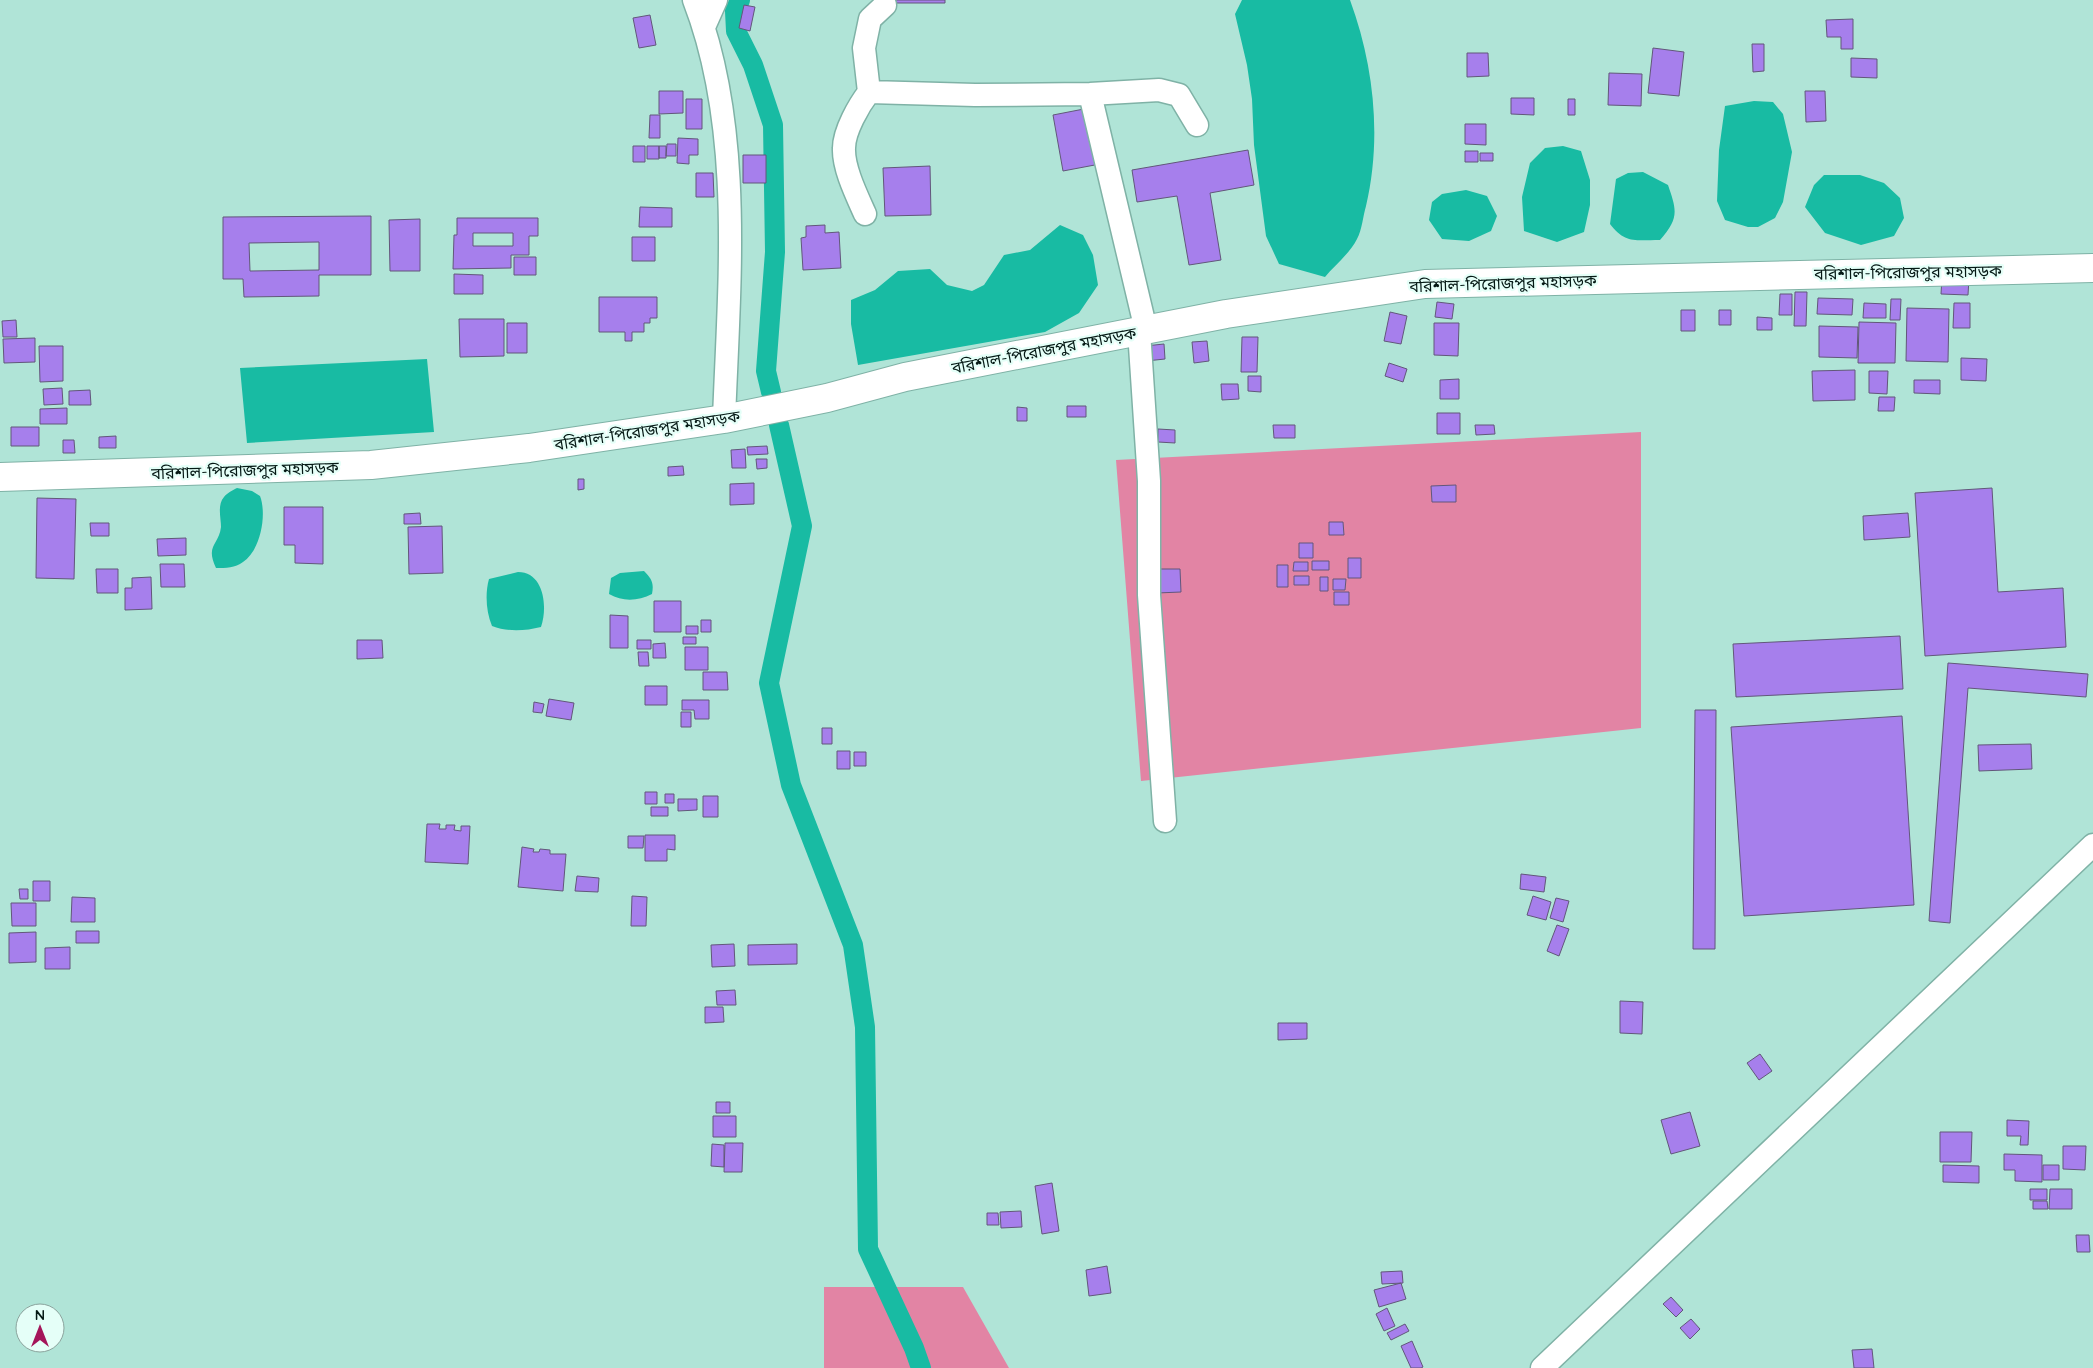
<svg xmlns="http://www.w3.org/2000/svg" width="2093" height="1368" viewBox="0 0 2093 1368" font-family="Quicksand,'Noto Sans Bengali',sans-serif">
	<rect width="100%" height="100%" fill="#b0e4d7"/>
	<path fill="#e284a4" d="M1641 432V728L1141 781 1116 460Z
		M824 1287H963L1009 1368H824Z"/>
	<path fill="#18bba3" d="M1242 0H1350C1374 65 1382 138 1366 206 1363 216 1362 230 1357 239 1350 253 1335 265 1325 277L1279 264 1266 236 1254 145 1252 99 1247 65 1235 14Z
		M1754 101 1773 102 1783 114 1792 152 1783 202 1775 218 1758 227H1748L1725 220 1717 201 1719 150 1725 106Z
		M1563 146 1581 151 1590 180V205L1584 232 1557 242 1524 231 1522 197 1530 163 1545 148Z
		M1643 172 1668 185C1677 211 1679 218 1660 240 1636 240 1625 244 1610 224L1616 179 1628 173Z
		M1824 175H1860L1884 183 1900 198 1904 218 1894 236 1861 245 1825 233 1805 207 1814 185Z
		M1466 190 1487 196 1497 216 1491 231 1469 241 1442 239 1429 220 1432 202 1442 194Z
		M1060 225 1083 235 1093 255 1098 285 1079 313 1045 332 858 365 851 324V300L875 290 898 271 930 269 947 285 972 291 984 285 1004 255 1030 250Z
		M427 359 434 432 247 443 240 368Z
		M237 488 252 491 260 496C267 514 261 550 243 562 235 568 226 568 216 568 205 545 219 545 221 527 221 518 217 505 224 497 227 493 233 490 237 488Z
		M644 571C652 579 654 583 652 594 638 601 623 602 609 594L611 578 620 573Z
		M518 572C544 572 548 607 541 627 525 631 507 632 492 626 486 612 485 593 489 579Z"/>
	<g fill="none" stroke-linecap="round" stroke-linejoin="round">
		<path stroke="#18bba3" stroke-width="20" d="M740 0 735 11 736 31 753 65 773 125 775 252 766 371 771 392
			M779 425 802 526 769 683 791 785 853 945 865 1027 868 1249 914 1348 921 1368"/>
	</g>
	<path fill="#a67fec" stroke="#62577a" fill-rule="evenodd" d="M888 0H945V3H888Z
		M744 5 755 7 750 31 739 28Z
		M650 15 656 45 639 48 633 18Z
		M1853 19V49H1841V37H1827L1826 20Z
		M1752 44H1764V71L1753 72Z
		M1653 48 1684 52 1679 96 1648 93Z
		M1467 53H1488L1489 76 1467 77Z
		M1851 58 1877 59V78L1851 77Z
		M1609 73 1642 74 1641 106 1608 105Z
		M659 91H683V113L659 114Z
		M1805 91H1825L1826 121 1806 122Z
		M1511 98H1534V115L1511 114Z
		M686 99H702V129H686Z
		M1568 99H1575V115H1568Z
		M1089 108 1100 164 1063 171 1053 115Z
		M650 115H660V138H649Z
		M1465 124H1486V145L1465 144Z
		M678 138 698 139V155H689V164L677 163Z
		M667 144H676V156H666Z
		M633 146H645V162H633Z
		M647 146H659V159H647Z
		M659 146H666V158H659Z
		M1248 150 1254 185 1210 193 1221 260 1189 265 1177 196 1137 202 1132 170Z
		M1465 151H1478V162H1465Z
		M1480 153H1493V161H1480Z
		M743 155H766V183H743Z
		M930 166 931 215 885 216 883 168Z
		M696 173H713L714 197H696Z
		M640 207 672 208V227H639Z
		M371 216V275H319V296L244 297 243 279H223V217ZM319 242V270L250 271 249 243Z
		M457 218H538V236H529V255H511V268L453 269 454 235H457ZM473 233H513V246H473Z
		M420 219V271H390L389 220Z
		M825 225V233L839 232 841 268 803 270 801 238 806 237V226Z
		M632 237H655V261H632Z
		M514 257H536V275H514Z
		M454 274 483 275V294H454Z
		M1942 277 1969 278 1968 295 1941 294Z
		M1795 292H1807L1806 326H1794Z
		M1780 294H1792V315H1779Z
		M599 297H657V318H650V323H644V332H632V341H625V332H599Z
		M1818 298 1853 299 1852 315 1817 314Z
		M1891 299H1901L1900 320H1890Z
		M1437 302 1454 304 1452 319 1435 317Z
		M1864 303 1886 304V318H1863Z
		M1954 303H1970V328H1953Z
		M1907 308 1949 309 1948 362 1906 361Z
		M1681 310H1695V331H1681Z
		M1719 310H1731V325H1719Z
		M1390 312 1407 316 1401 344 1384 341Z
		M1757 317 1772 318V330H1757Z
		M459 319H504V356L460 357Z
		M16 320 17 337H3L2 321Z
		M1859 322 1896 323 1895 363H1858Z
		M507 323H527V353H507Z
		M1434 323H1459L1458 356 1434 355Z
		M1819 326 1858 327 1857 358 1819 357Z
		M1242 337H1258L1257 372H1241Z
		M35 338V362L4 363 3 339Z
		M1207 341 1209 361 1194 363 1192 342Z
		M1164 344 1165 359 1146 361 1145 346Z
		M39 346H63V381L40 382Z
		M1961 358 1987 359 1986 381 1961 380Z
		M1389 363 1407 369 1403 382 1385 376Z
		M1855 370V400L1813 401 1812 371Z
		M1869 371H1888L1887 394 1869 393Z
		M1248 376H1261V392L1248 391Z
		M1459 379V399H1440V380Z
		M1914 380H1940V394L1914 393Z
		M1221 384H1238L1239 399 1222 400Z
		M62 388 63 404 44 405 43 389Z
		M90 390 91 405H69V391Z
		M1879 397H1895L1894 411H1878Z
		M1067 406H1086V417H1067Z
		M1017 407 1027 408V421H1017Z
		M67 408V424H40V409Z
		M1437 413H1460V434H1437Z
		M1273 425H1295V438H1274Z
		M1475 425H1494L1495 434 1476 435Z
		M11 427H39V446H11Z
		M1158 429 1175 430V443L1158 442Z
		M116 436V448H99V437Z
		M63 440H74L75 453H63Z
		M767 446 768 454 748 455 747 447Z
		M745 449 746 468H732L731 450Z
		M756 459H767V468L757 469Z
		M683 466 684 475 668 476V467Z
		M578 479H584V489L578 490Z
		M754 483V504L730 505V484Z
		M1456 485V502H1432L1431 486Z
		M1992 488 1998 592 2063 588 2066 647 1925 656 1915 493Z
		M37 498 76 499 74 579 36 578Z
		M284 507H323V564L295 563V545H284Z
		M420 513 421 524H404V514Z
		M1908 513 1910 537 1864 540 1863 516Z
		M1329 522H1343L1344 535H1329Z
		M90 523H109V536H91Z
		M442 526 443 573 409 574 408 527Z
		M186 538V555L158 556 157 539Z
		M1299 543H1313V558H1299Z
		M1348 558H1361V578H1348Z
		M1312 561H1329V570H1312Z
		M1294 562H1308V571H1293Z
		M160 564H184L185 587H161Z
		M1277 565H1288V587H1277Z
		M96 569H118V593H97Z
		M1156 569H1180L1181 592 1157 593Z
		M1294 576H1309V585H1294Z
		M151 577 152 609 125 610V588H132V578Z
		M1320 577H1328V591H1320Z
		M1333 579H1346L1345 590H1333Z
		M1334 592H1349V605H1334Z
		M654 601H681V632H654Z
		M610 615 628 616V648H610Z
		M701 620H711V632H701Z
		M686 626H698V634H686Z
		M1900 636 1903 689 1736 697 1733 644Z
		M683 637H696V644H683Z
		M357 640H382L383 658 357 659Z
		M637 640H651V649H637Z
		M665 643 666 658H653V644Z
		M685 647H708V670H685Z
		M638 652H648L649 666H639Z
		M1948 663 2088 674 2086 697 1968 688 1950 923 1929 921Z
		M703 672H727L728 690H703Z
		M645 686H667V705H645Z
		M549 699 574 703 571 720 546 716Z
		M682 700H709V719H695L694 710H682Z
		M534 702 544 704 542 713 533 712Z
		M1695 710H1716L1715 949H1693Z
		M681 712H691V727H681Z
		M1902 716 1914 905 1744 916 1731 727Z
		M822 728H832V744H822Z
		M2031 744 2032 769 1979 771 1978 745Z
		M837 751H850V769H837Z
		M854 752H866V766H854Z
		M645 792H657V804H645Z
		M665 794H674V803H665Z
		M703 796H718V817H703Z
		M678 799H697V810L678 811Z
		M651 807H668V816H651Z
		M427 824H440L439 829H446V825H455L454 830 461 831V826H470L468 864 425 862Z
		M645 835H675V850L667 849V861H645Z
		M628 836H644L643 848H628Z
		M522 847 534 849 533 852H539L540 849 550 850V854H566L563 891 518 887Z
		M1521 874 1546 877 1544 892 1520 889Z
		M577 876 599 878 598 892 575 891Z
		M33 881H50V901H33Z
		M19 889H28V899H20Z
		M632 896 647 897 646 926H631Z
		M1533 896 1551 902 1546 920 1527 915Z
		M72 897 95 898V922H71Z
		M1556 898 1569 901 1563 922 1550 918Z
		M11 903H36V926H12Z
		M1557 925 1569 929 1559 956 1547 951Z
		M76 931H99V943H76Z
		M36 932V962L9 963V933Z
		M734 944 735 966 712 967 711 945Z
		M797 944V964L748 965V945Z
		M70 947V969H45V948Z
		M735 990 736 1005H717L716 991Z
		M1620 1001 1643 1002 1642 1034 1620 1033Z
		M705 1007H723L724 1022 705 1023Z
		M1278 1023H1307V1039L1278 1040Z
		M1760 1054 1772 1071 1759 1080 1747 1063Z
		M716 1102H730V1113H716Z
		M1690 1112 1700 1146 1671 1154 1661 1120Z
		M713 1116H736V1137H713Z
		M2007 1120 2029 1121 2028 1145H2020L2021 1136H2007Z
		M1940 1132H1972L1971 1162H1940Z
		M725 1143H743L742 1172H724Z
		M712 1144 724 1145V1167L711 1166Z
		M2063 1146H2086L2085 1170 2063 1169Z
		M2004 1154 2042 1155V1182L2015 1181V1170H2004Z
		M1943 1165 1979 1166V1183L1943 1182Z
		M2043 1165H2059V1180H2043Z
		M1052 1183 1059 1231 1042 1234 1035 1186Z
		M2030 1189H2047V1200H2030Z
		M2050 1189H2072V1209H2049Z
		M2033 1201H2047L2048 1209H2033Z
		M1021 1211 1022 1227 1001 1228 1000 1212Z
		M987 1213H998L999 1225H987Z
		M2076 1235H2089L2090 1252H2077Z
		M1107 1266 1111 1293 1089 1296 1086 1270Z
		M1402 1271 1403 1283 1382 1284 1381 1272Z
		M1401 1283 1406 1299 1379 1307 1374 1290Z
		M1671 1297 1683 1310 1676 1317 1663 1304Z
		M1387 1308 1395 1326 1384 1331 1376 1314Z
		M1691 1319 1700 1329 1690 1339 1680 1328Z
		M1405 1324 1409 1331 1391 1340 1387 1333Z
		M1412 1341 1423 1367 1421 1368H1411L1401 1346Z
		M1872 1349 1874 1368H1854L1852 1350Z"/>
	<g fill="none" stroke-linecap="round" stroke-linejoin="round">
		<defs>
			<path id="street" d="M694 0C744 129 729 284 724 419
				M885 5 870 19 864 48 869 92 975 95 1090 94 1159 90 1179 95 1197 125
				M704 27 716 0
				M1090 94 1146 330
				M865 214C857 196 843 168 844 148 844 131 859 105 869 92
				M1139 331 1149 481V595L1165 821
				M1542 1368 2093 845"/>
			<path id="highway" d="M0 477 371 465 529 448 724 419 827 398 905 377 1226 314 1425 284 2093 268"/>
		</defs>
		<use href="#street" stroke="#7fb2a6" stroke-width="25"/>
		<use href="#highway" stroke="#7fb2a6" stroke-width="30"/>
		<use href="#street" stroke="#fff" stroke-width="22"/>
		<use href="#highway" stroke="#fff" stroke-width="28"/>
	</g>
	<g text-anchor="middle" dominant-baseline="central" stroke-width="4.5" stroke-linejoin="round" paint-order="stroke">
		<g font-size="16" fill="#051915" stroke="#e5fff8">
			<text transform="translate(1908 272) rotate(-1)">বরিশাল-পিরোজপুর মহাসড়ক</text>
			<text transform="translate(1503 283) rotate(-2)">বরিশাল-পিরোজপুর মহাসড়ক</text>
			<text transform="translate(1044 350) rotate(-11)">বরিশাল-পিরোজপুর মহাসড়ক</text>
			<text transform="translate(647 430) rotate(-9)">বরিশাল-পিরোজপুর মহাসড়ক</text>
			<text transform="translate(245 470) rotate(-2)">বরিশাল-পিরোজপুর মহাসড়ক</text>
		</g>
	</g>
	<g transform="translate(40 1328)"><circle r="24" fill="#e5fff8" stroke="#8ba39d"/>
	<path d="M0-4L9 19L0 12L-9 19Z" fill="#a4165b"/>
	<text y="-8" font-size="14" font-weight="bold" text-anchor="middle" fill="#051915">N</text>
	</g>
</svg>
